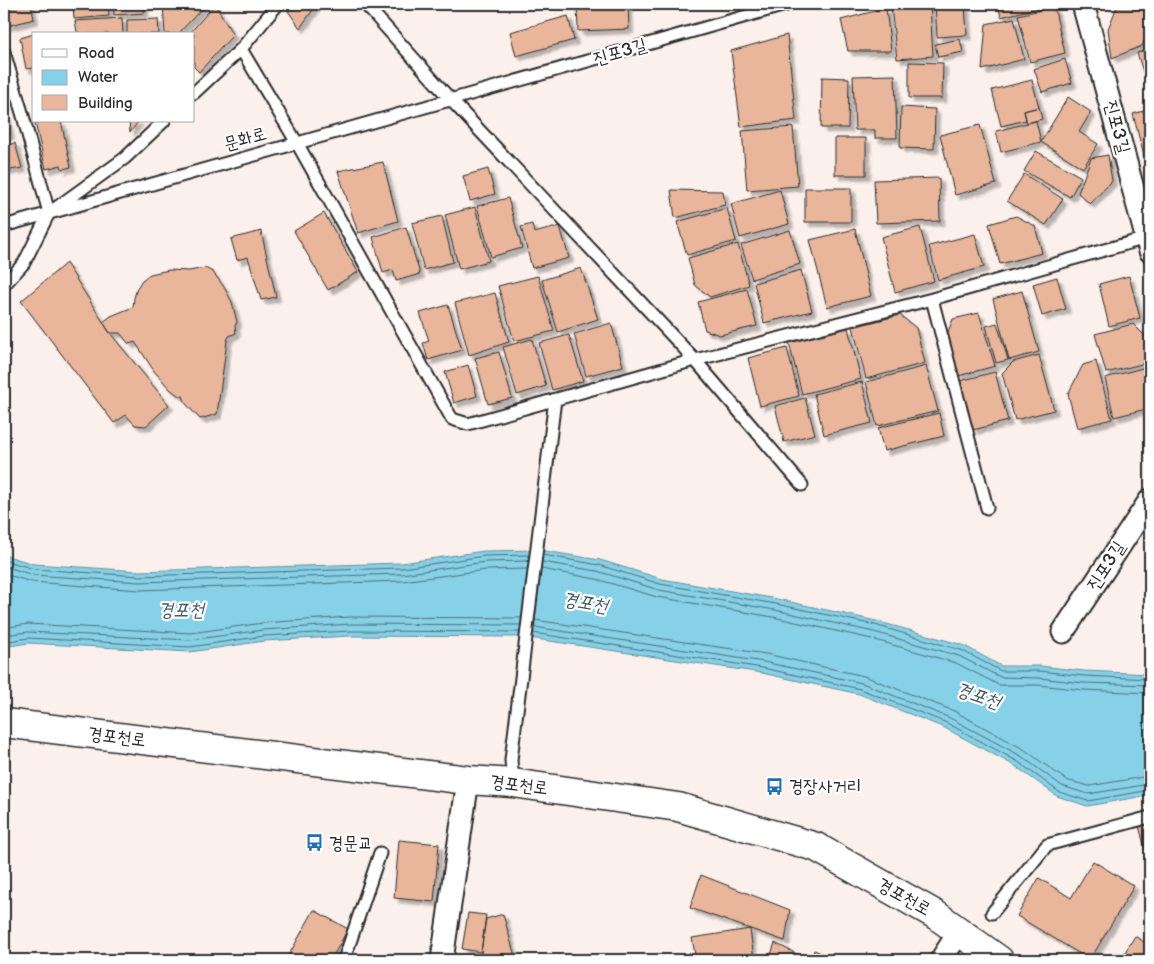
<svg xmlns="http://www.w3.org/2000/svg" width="1154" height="964" viewBox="0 0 1154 964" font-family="'Balsamiq Sans','Poor Story',sans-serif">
	<defs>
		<filter id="shadow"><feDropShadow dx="4.5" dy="4.5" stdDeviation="1" flood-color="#0004"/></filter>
	</defs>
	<rect width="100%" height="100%" fill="#fbf0eb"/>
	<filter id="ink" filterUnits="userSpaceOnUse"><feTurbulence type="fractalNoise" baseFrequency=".02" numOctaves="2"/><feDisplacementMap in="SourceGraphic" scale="10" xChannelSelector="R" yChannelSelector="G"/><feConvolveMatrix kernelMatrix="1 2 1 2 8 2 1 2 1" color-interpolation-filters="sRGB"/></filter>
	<g filter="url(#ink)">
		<path fill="#86d1e7" stroke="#628f9c" d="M539 550 600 560 662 579 777 599 876 621 963 645 1001 666H1040L1084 671 1150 674V795L1087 806 1057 796 1015 766 945 728 859 694 762 673 523 637 350 636 264 641 190 652 28 643 4 647V555L34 564 139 571 402 563 484 551Z"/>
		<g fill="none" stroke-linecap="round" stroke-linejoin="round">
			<path stroke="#4f6d76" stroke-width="1" d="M543 555 599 565 660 584 776 604 875 625 961 650 1001 671H1040L1084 676 1150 679
				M4 560 34 569 139 576 402 568 485 556 529 555
				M542 562 597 571 659 590 775 610 874 632 959 656 1000 677 1039 678 1084 683 1150 685
				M4 566 33 575 139 582 402 574 485 562 528 561
				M541 569 596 579 657 597 773 617 872 639 956 663 999 685H1039L1083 690 1150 693
				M4 574 32 582 139 590 402 581 486 570 527 569
				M535 620 766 654 864 676 954 711 1025 750 1066 780 1089 786 1150 776
				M534 627 764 662 862 683 950 718 1021 756 1062 786 1088 794 1150 784
				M4 628 28 624 190 633 263 623 349 617 521 618
				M533 633 763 668 860 689 947 723 1017 761 1059 792 1088 801 1150 790
				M4 635 28 632 190 640 263 630 350 624 520 625
				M4 642 28 638 190 647 264 636 350 631 520 632"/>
		</g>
		<path fill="#e9b69c" stroke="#2b2b2b" filter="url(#shadow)" d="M4 4H31L34 19 7 26 4 12Z
			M73 4H108L109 16 74 19Z
			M113 4H144V13L114 15Z
			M163 4H206L178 34H165Z
			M215 4 233 35 199 72 194 67V34H189Z
			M293 4H317L300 28 288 11Z
			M577 4H628L629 29 578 31Z
			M908 4H930L933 56 897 59 891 7Z
			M935 4H965L967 35 937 37Z
			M998 4H1053L1001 17Z
			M1118 4H1150V29L1142 46 1112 58 1108 29Z
			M1054 7 1065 53 1030 62 1018 15Z
			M886 8 891 51H848L841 20Z
			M568 16 574 40 516 56 510 32Z
			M122 18 123 34H83L77 32 75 21Z
			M1014 18 1024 59 982 70 986 24Z
			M158 19 159 34H127V20Z
			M34 34V68L26 69 20 38Z
			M787 35 796 120 741 127 731 51Z
			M1146 37H1150V83L1147 84 1137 53 1149 49Z
			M960 39 963 52 938 57 935 44Z
			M1065 59 1072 83 1042 92 1034 69Z
			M909 62 943 63 942 98H909Z
			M895 75 897 138H875V130H855L853 76Z
			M822 77 849 78 848 128H821Z
			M1032 80 1039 107 1024 111 1026 120 1001 126 992 90Z
			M1068 97 1091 112 1079 132 1098 144 1083 168 1041 142Z
			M901 107 935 109 934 149 900 148Z
			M1039 107 1042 119 1027 123 1024 111Z
			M1150 109V163L1146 164 1133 114Z
			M6 115 10 135 4 136V116Z
			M61 121 71 167 62 169 61 165 46 169 35 123 43 121Z
			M129 121H139L130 132Z
			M1036 121 1041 142 1001 152 996 131Z
			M980 125 996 184 955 195 940 135Z
			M793 127 798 186 747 190 742 131Z
			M835 138H866V175H835Z
			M15 143 22 168 4 171V146Z
			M1036 151 1081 177 1070 197 1024 171Z
			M1108 155 1112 181 1090 204 1078 193 1091 158Z
			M383 162 398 221 358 233 338 171Z
			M1150 165V181L1146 166Z
			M488 169 495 194 470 201 463 176Z
			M1024 174 1063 199 1046 225 1007 201Z
			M939 178 940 221 876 223 874 180Z
			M805 188H851V222H805Z
			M671 190 723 191 725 205 675 218Z
			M780 190 789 224 740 238 731 204Z
			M508 198 522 248 491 257 477 206Z
			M475 207 489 261 459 269 445 215Z
			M727 208 736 241 687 255 677 222Z
			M324 213 358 272 328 290 294 231Z
			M442 216 453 262 424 270 412 223Z
			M1016 216 1035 226 1042 253 1000 264 989 224Z
			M532 224 534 233 560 226 569 258 532 268 521 227Z
			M406 227 420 274 396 281 393 270 383 273 373 237Z
			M920 227 934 281 895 292 881 237Z
			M855 229 871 296 827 307 810 240Z
			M790 230 800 264 752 279 741 245Z
			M261 231 276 297 261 300 248 257 237 260 231 239Z
			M975 234 984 267 938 280 929 246Z
			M738 244 749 285 710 297 695 285 688 258Z
			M66 263 110 333 169 405 146 426 135 425 126 415 114 423 21 301Z
			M205 268 213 272 224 287 232 302 237 322 235 326 236 333 229 336 227 341 217 414 200 419 186 404 183 396H179L170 389 154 371 135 342 129 344 120 333H110L103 322 111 316 133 307 134 298 137 288 142 280 150 274 169 270 189 271Z
			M581 268 598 319 558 332 542 280Z
			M801 270 812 311 764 323 754 283Z
			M538 276 554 331 514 341 498 286Z
			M1129 276 1140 318 1109 326 1099 284Z
			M1057 277 1066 309 1042 316 1033 284Z
			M747 289 757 326 720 335 705 330 698 302Z
			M1022 291 1039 352 1009 360 993 299Z
			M495 293 509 342 469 355 455 303Z
			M448 305 462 350 428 360 423 343 429 341 420 313Z
			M979 313 995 366 958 376 946 337 953 319Z
			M900 315 916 328 925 363 866 379 853 327Z
			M611 323 623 366 586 376 574 334Z
			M997 323 1008 360 996 363 986 326Z
			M1133 324 1145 336 1150 362 1106 373 1095 334Z
			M848 328 861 379 802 394 789 343Z
			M569 335 583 381 552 390 539 343Z
			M532 339 546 386 517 395 503 347Z
			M787 348 799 396 760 406 748 358Z
			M499 352 512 398 488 404 475 358Z
			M1039 355 1054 410 1015 420 1002 373 1013 362Z
			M1096 361 1112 419 1077 428 1068 394 1083 365Z
			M468 365 477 396 454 403 445 372Z
			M926 366 938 411 877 426 866 382Z
			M1150 366V408L1114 417 1105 378Z
			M995 372 1008 421 973 430 960 381Z
			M862 382 872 423 824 435 814 394Z
			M805 398 815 434 784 442 775 406Z
			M939 413 944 436 884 451 878 428Z
			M1150 823V867L1139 826Z
			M399 840 439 844 434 902 394 898Z
			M1093 861 1134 886 1090 960 1017 916 1039 878 1071 898Z
			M701 875 790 910 785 941 690 908Z
			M314 910 348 929 331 960H286Z
			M468 913 486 915 481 952 462 949Z
			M503 914 516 960H483L481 952 486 919Z
			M750 929 754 960H696L692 938Z
			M1135 936 1150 946V960H1120Z
			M775 943 807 959V960H769Z
			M814 950 838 960H811Z"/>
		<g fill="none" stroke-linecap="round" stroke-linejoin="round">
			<defs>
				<path id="lane" d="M365 4 451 100 695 360 932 299 1150 237
					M241 49 297 143 452 419 468 424 695 360 802 485
					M4 52 23 116 49 213
					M194 93 241 49 278 4
					M4 226 789 4
					M4 285 24 263 49 213 125 158 164 121
					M932 299 987 508
					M513 783 511 760 555 399
					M992 913 1047 845 1150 817
					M344 960 380 853"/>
				<path id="street" d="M1083 4 1150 251
					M1063 632 1150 500
					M442 960 468 780
					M941 960 959 932"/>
				<path id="secondary" d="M4 723 468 780 513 783 678 807 816 847 936 915 999 960"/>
			</defs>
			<use href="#lane" stroke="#2b2b2b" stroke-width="15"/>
			<use href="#street" stroke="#2b2b2b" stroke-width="25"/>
			<use href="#secondary" stroke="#2b2b2b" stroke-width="31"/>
			<use href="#lane" stroke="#fff" stroke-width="11"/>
			<use href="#street" stroke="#fff" stroke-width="21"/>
			<use href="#secondary" stroke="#fff" stroke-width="28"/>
		</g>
	</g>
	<defs>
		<symbol id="bus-bare" viewBox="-9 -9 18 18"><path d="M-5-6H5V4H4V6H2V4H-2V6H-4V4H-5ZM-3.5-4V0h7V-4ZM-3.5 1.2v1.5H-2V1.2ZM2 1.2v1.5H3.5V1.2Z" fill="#1f6fb2" stroke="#fff" stroke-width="2.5" paint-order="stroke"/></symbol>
	</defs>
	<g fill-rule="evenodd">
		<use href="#bus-bare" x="762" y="774" width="25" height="25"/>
		<use href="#bus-bare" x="302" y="830" width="25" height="25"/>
	</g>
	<g text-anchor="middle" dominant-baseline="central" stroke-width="4.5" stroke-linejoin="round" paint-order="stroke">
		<g font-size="18" fill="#2b2b2b" stroke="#fff">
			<text transform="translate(620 52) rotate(-16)">진포3길</text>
			<text transform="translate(1117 127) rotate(75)">진포3길</text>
			<text transform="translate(245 139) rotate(-16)">문화로</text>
			<text transform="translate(1106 566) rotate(-57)">진포3길</text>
			<text transform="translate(117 737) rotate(7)">경포천로</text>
			<text transform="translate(519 785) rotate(7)">경포천로</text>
			<text transform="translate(904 897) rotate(29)">경포천로</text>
		</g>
		<g font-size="18" fill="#2b2b2b" stroke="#fff" text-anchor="start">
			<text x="789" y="786">경장사거리</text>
			<text x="329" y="843">경문교</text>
		</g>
		<g font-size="19" font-style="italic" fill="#465d63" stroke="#fff">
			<text transform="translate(585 603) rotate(10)">경포천</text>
			<text x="181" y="610">경포천</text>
			<text transform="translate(978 696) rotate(19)">경포천</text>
		</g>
	</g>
	<rect width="1154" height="964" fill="none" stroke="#fff" stroke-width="20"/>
	<rect x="10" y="10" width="1134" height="944" fill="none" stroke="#2b2b2b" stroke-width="2" filter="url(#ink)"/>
	<rect x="32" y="32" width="162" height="90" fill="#ffffff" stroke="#aaaaaa"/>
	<rect x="42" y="49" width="25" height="8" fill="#ffffff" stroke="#aaaaaa"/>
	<text x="78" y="58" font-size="15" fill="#2b2b2b">Road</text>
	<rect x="42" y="70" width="25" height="15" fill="#86d1e7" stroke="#aaaaaa"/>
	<text x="78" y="82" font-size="15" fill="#2b2b2b">Water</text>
	<rect x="42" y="95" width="25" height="15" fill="#e9b69c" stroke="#aaaaaa"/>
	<text x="78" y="108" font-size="15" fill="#2b2b2b">Building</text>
</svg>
